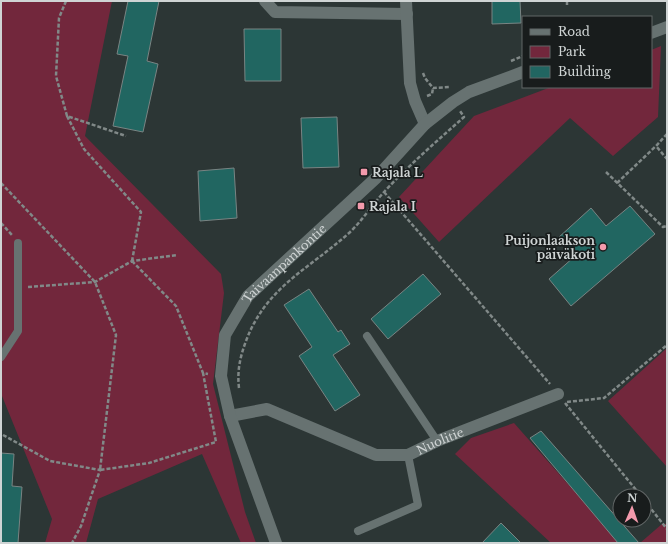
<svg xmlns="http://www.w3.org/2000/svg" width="668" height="544" viewBox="0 0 668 544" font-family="'Libre Baskerville',serif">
	<rect width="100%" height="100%" fill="#2c3635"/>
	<path fill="#72273c" d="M1 1H112L85 136 221 274 224 293 213 384 245 512 256 543H241L202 454 98 499 86 543H45L52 519 2 396 1 397Z
		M661 46 658 117 613 156 570 118 439 242 399 197 474 116 551 87H651V50Z
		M667 348V467L608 401Z
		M514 423 620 543H551L455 454 471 438Z
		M662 524H667V543H640Z"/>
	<path fill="#216661" stroke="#798483" d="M128 1H159L147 61 158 64 143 132 113 126 128 56 117 54Z
		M492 1H520L521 23 492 24Z
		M244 29H281V81H245Z
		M337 117 339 167 303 168 301 118Z
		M234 168 237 218 200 221 198 171Z
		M630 206 655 234 571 306 549 279 574 257 558 238 591 208 606 226Z
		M423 274 441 294 388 339 371 319Z
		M309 289 338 332 341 330 350 344 333 355 360 395 335 411 299 356 312 347 284 305Z
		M541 431 639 543H618L530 438Z
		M1 453 14 454 12 486 22 487 18 543H1Z
		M501 523 521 543H482Z"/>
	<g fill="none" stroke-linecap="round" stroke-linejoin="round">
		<path stroke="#818988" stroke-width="2.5" stroke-dasharray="4 2" stroke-linecap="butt" d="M66 1 59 18 56 76 67 116 126 136
			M567 1V5
			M511 61 523 56
			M423 73 425 78 433 88 450 87
			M427 96 432 94 433 88
			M67 116 84 149 141 212 132 261
			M667 134 656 146 667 159
			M606 172 663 227 667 226
			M1 183 95 282 116 335 100 470 149 463 216 442 203 373 208 374
			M617 183 656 146
			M384 192 550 384
			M1 223 12 235
			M132 261 176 306 203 373
			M28 287 95 282 132 261 177 255
			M239 388C237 371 240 357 246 341 266 287 309 269 349 233 362 221 372 205 384 192 409 165 437 141 464 117L460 111
			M567 402 604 398 667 345
			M565 403 641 496
			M3 435 50 461 100 470 81 526 72 543
			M644 500 667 529"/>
		<path stroke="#677271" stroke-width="8" d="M367 336 437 441
			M1 357 18 331V243
			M358 531 418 505 408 455"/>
		<g stroke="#677271" stroke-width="12">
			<path d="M265 1 275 12 407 14"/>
			<path d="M406 1 410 83 415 101 425 124"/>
			<path id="s1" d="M230 416 267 409 376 455H408L437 441 558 394"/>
		</g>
		<g stroke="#677271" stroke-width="12">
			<path d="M651 33 667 27"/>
			<path id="s2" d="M276 543 230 416 221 376 225 335 248 296 376 178 425 124 453 102 469 92 523 72"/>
		</g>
	</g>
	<g fill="#f39aac" stroke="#181c1c" stroke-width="1.5">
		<rect x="360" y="168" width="8" height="8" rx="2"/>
		<rect x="357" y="202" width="8" height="8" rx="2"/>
		<circle cx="603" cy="247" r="4"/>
	</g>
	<g text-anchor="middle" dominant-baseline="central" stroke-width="3.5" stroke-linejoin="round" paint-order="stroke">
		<g font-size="12" font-weight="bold" fill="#cfd4d4" stroke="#181c1c" text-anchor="start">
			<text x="372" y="172">Rajala L</text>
			<text x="369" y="206">Rajala I</text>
			<text x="595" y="240" text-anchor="end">Puijonlaakson<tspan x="595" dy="14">päiväkoti</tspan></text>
		</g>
		<g font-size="12" fill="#cfd4d4" stroke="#181c1c">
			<text stroke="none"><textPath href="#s2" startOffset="311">Taivaanpankontie</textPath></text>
			<text stroke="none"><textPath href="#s1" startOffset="223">Nuolitie</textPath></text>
		</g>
	</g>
	<rect width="668" height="544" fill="none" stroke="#cfd4d4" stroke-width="4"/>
	<rect x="522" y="16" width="130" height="72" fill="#181c1c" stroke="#616666"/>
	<rect x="530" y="29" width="20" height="6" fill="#677271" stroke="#616666"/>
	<text x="558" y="36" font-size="12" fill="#cfd4d4">Road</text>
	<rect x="530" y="46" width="20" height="12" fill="#72273c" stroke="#616666"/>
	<text x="558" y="56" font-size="12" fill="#cfd4d4">Park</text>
	<rect x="530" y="66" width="20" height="12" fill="#216661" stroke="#616666"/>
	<text x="558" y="76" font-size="12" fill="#cfd4d4">Building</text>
	<g transform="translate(632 508) rotate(2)"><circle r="19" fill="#181c1c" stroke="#616666"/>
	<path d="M0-3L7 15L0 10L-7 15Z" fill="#f39aac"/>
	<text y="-6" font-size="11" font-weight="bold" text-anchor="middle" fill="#cfd4d4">N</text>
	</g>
</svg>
